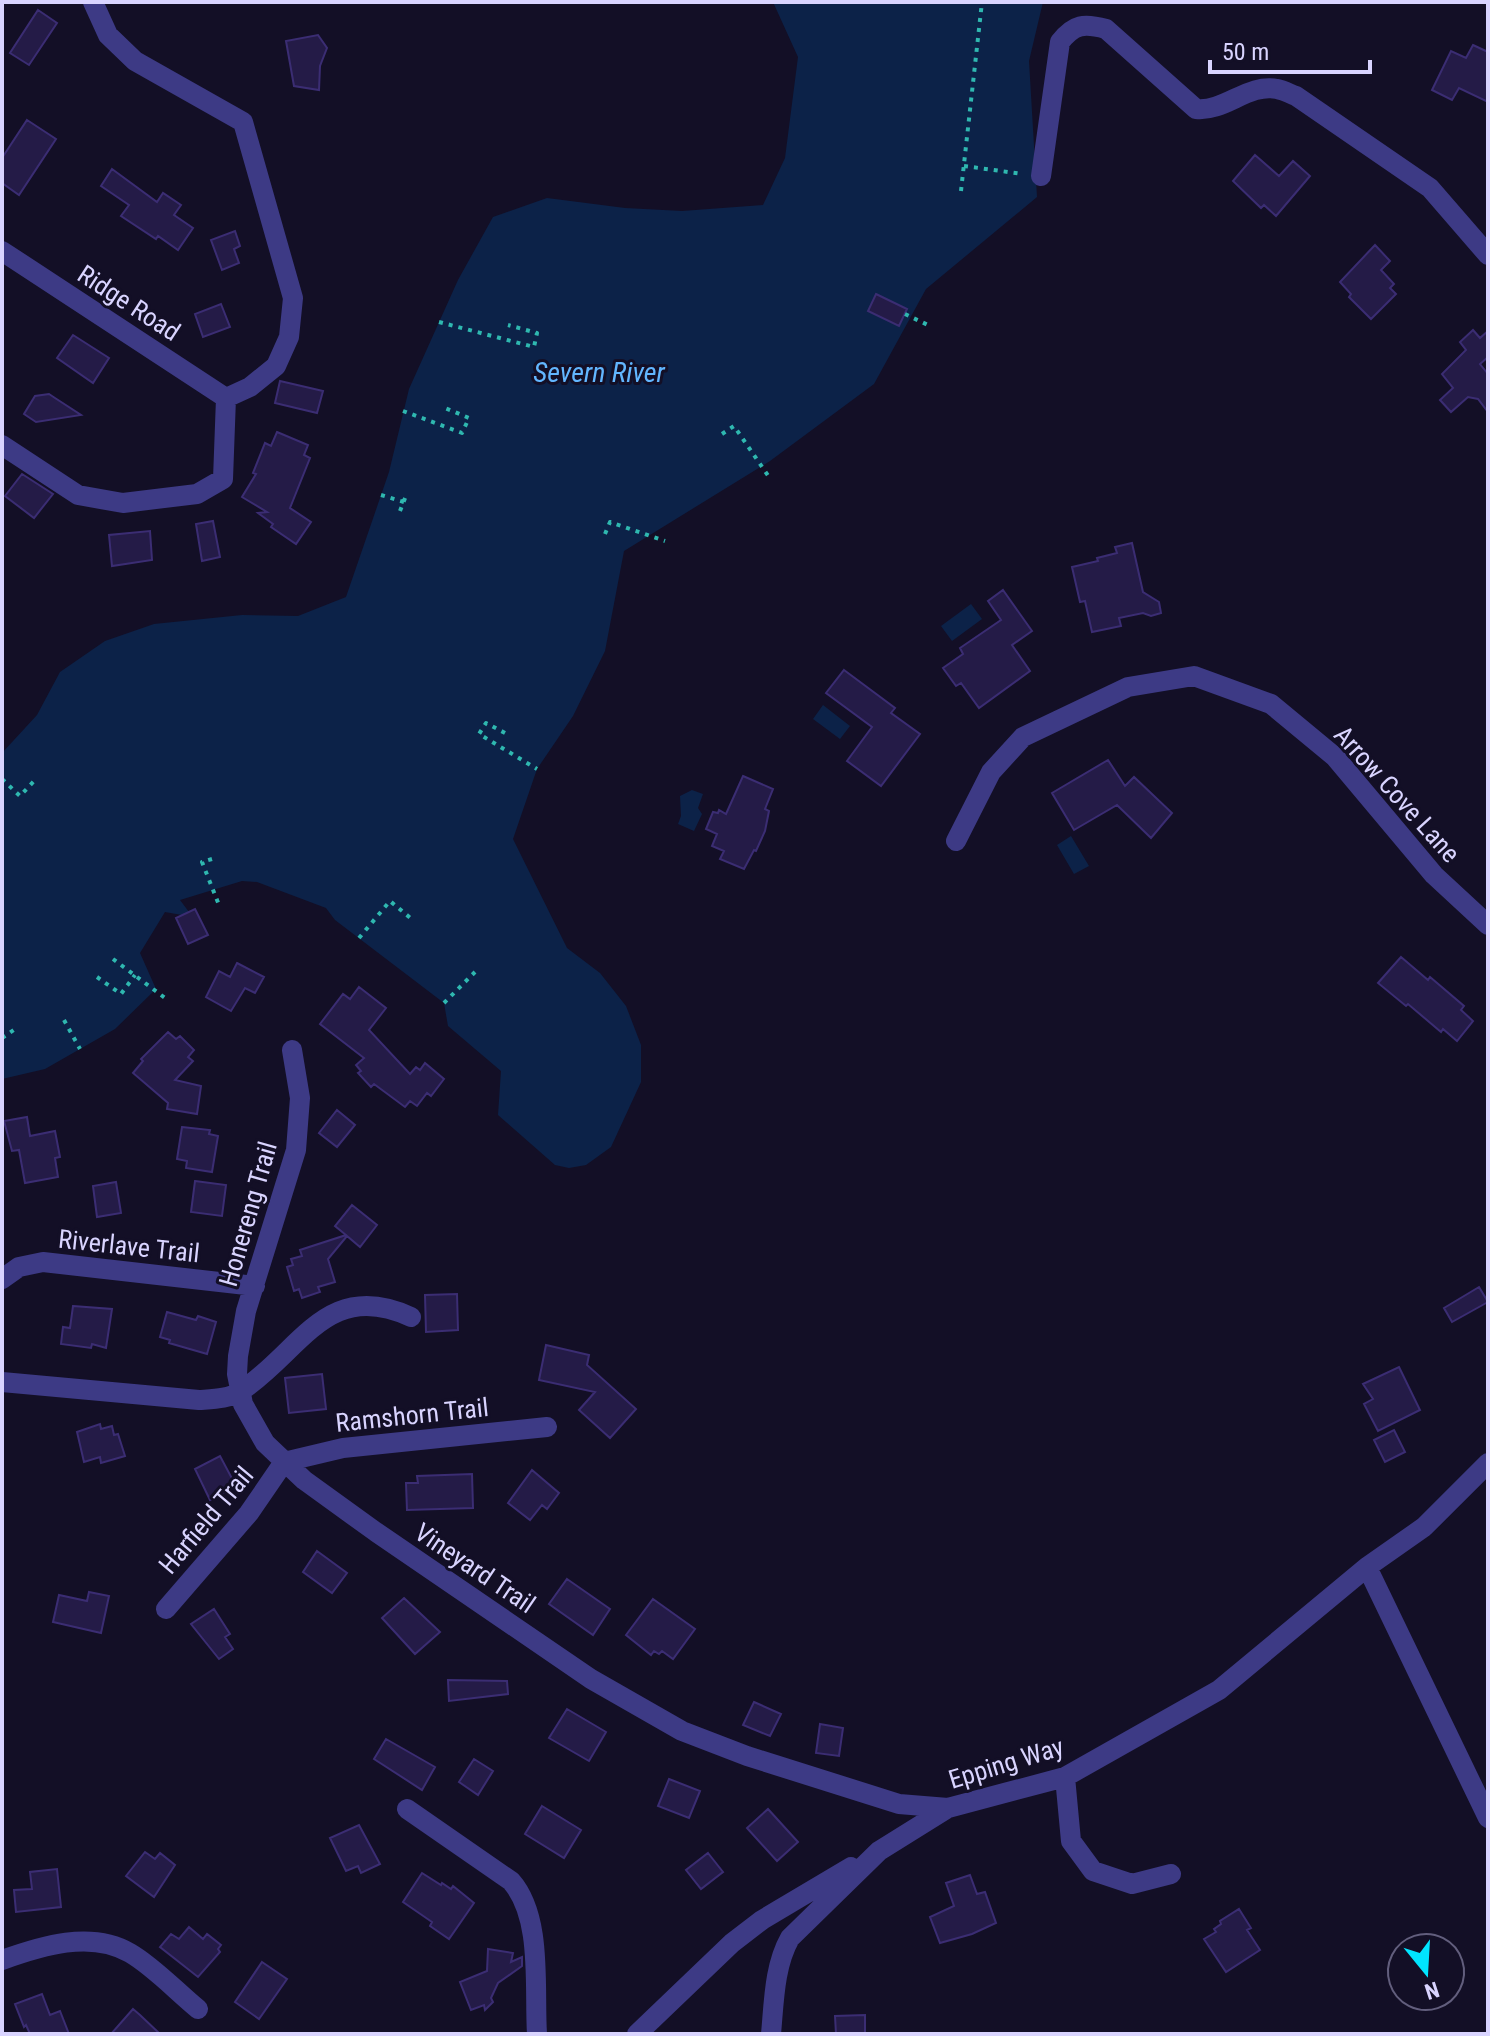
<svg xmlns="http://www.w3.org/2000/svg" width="1490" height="2036" viewBox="0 0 1490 2036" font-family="'Roboto Condensed',sans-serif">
	<rect width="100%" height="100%" fill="#130f26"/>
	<path fill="#0c2248" d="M773 2H1043L1029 61 1037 197 926 289 874 384 770 461 624 551 605 651 573 716 537 769 513 839 567 948 600 973 626 1006 641 1045V1082L611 1147 586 1165 569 1168 555 1165 498 1115 501 1071 448 1026 444 1003 335 920 326 908 257 882 242 881 180 900 189 912 182 915 165 912 140 953 156 989 115 1029 45 1069 2 1079V753L37 715 60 672 105 641 154 624 242 615 298 616 346 597 389 472 409 389 458 280 493 217 547 198 625 208 682 211 763 205 785 158 798 57Z
		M971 604 982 619 952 641 941 626Z
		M823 705 850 726 840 739 813 719Z
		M692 790 703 794 698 808 702 814 694 831 678 824 681 816 680 796Z
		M1071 836 1089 866 1074 874 1057 845Z"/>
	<path fill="#241b47" stroke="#3b2d73" stroke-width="2" d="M38 10 57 23 29 65 10 53Z
		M318 35 327 48 320 66 319 90 294 86 286 41Z
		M1473 45 1488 52V102L1459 88 1452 100 1432 90 1451 51 1466 58Z
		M27 120 56 139 19 195 2 183V158Z
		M1255 155 1279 176 1293 161 1310 176 1276 216 1264 205 1261 208 1233 181Z
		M112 169 157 202 163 193 181 205 174 215 193 228 178 250 158 236 156 239 121 216 129 205 101 186Z
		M235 231 240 246 234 249 239 263 222 270 211 240Z
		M1375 245 1390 261 1381 270 1394 284 1390 288 1396 294 1371 319 1349 297 1351 294 1340 282Z
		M876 294 907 309 899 326 868 311Z
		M221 304 230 327 203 337 195 314Z
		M1473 330 1480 338 1488 331V357L1480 364 1488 374V412L1478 399 1468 397 1451 412 1440 400 1453 388 1442 374 1466 350 1460 342Z
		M73 335 109 358 93 383 57 358Z
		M280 381 323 391 317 413 275 403Z
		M49 394 55 398 81 415 36 422 24 414 35 396Z
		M277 432 308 445 304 455 310 458 290 508 311 522 296 544 271 527 273 524 258 513 267 512 242 497 256 474 253 473 265 443 271 446Z
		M22 474 53 494 34 518 5 496Z
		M213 521 220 557 202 561 196 524Z
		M150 531 152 560 112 566 109 535Z
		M1132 543 1143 592 1159 602 1161 613 1151 616 1143 613 1119 618 1121 626 1092 632 1085 601 1080 602 1072 567 1098 561 1097 558 1117 553 1115 547Z
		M1003 590 1032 631 1012 645 1030 671 979 708 961 683 956 686 943 668 963 654 960 648 1001 620 988 601Z
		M844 670 895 708 891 713 920 734 881 786 847 761 872 727 826 693Z
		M1108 760 1125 786 1134 777 1172 813 1151 838 1117 805 1074 830 1052 793Z
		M743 776 773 789 765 809 769 811 765 831 756 851 754 850 744 869 720 859 724 851 712 846 717 834 706 829 713 812 718 813 719 810 726 814Z
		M195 909 208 935 188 944 176 918Z
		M1401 957 1428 980 1430 977 1464 1006 1461 1010 1473 1021 1457 1041 1443 1029 1441 1032 1408 1004 1406 1006 1378 983Z
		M237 963 264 977 255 993 245 988 231 1011 206 997 219 971 230 977Z
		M359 987 386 1008 369 1030 410 1074 416 1067 420 1070 425 1063 444 1079 431 1096 427 1093 417 1106 410 1101 405 1107 374 1084 371 1087 358 1073 361 1071 356 1065 364 1058 320 1024 343 994 350 999Z
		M168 1032 176 1039 180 1036 194 1050 188 1057 193 1061 175 1080 201 1086 197 1114 167 1109 168 1103 133 1073 143 1061 141 1059Z
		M337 1110 355 1125 337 1147 319 1133Z
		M27 1117 30 1136 55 1131 60 1157 55 1158 58 1177 25 1183 19 1150 12 1151 4 1121Z
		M182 1127 210 1130 209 1134 218 1136 212 1172 186 1168 187 1161 177 1159Z
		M195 1181 226 1185 222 1216 191 1212Z
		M116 1182 121 1213 97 1217 93 1186Z
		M352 1205 377 1225 360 1247 347 1236 328 1259 335 1282 318 1287 320 1292 302 1298 299 1289 294 1291 287 1267 293 1265 291 1259 302 1256 300 1250 346 1235 335 1226Z
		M1479 1287 1488 1302 1452 1322 1444 1308Z
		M457 1294 458 1330 426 1332 425 1295Z
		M73 1306 112 1309 106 1348 92 1344 91 1348 61 1344 63 1327 70 1328Z
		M167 1312 196 1320 198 1316 216 1322 207 1354 169 1343 170 1340 160 1337Z
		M546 1345 589 1355 587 1365 636 1409 610 1438 579 1410 595 1392 539 1380Z
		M1399 1367 1420 1410 1378 1431 1364 1404 1373 1399 1363 1384Z
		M322 1374 326 1409 289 1413 285 1378Z
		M100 1424 101 1429 112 1426 114 1435 118 1434 125 1456 101 1463 100 1457 84 1462 77 1432Z
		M1394 1430 1405 1452 1385 1462 1374 1440Z
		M220 1456 236 1486 210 1500 195 1469Z
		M532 1470 559 1493 547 1509 542 1505 530 1520 508 1503Z
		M472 1474 473 1508 407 1510 406 1483H418L417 1476Z
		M317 1551 347 1573 332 1593 303 1572Z
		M567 1579 610 1609 593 1635 549 1604Z
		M89 1592 109 1596 101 1633 53 1622 59 1595 87 1601Z
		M404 1598 440 1632 415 1654 382 1618Z
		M653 1599 695 1629 673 1659 662 1651 659 1654 654 1651 651 1655 626 1635Z
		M214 1609 230 1634 225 1637 233 1649 219 1659 191 1624Z
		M448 1680 507 1681 508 1694 449 1701Z
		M754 1702 781 1714 770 1736 743 1725Z
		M567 1709 606 1732 589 1761 549 1738Z
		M820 1724 843 1728 839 1756 816 1753Z
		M386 1739 435 1767 422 1790 374 1759Z
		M474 1759 493 1771 478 1795 459 1782Z
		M669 1779 700 1791 689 1818 658 1806Z
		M542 1806 581 1830 564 1858 525 1834Z
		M768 1809 798 1842 777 1861 747 1828Z
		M359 1825 380 1864 361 1873 358 1866 346 1871 330 1838Z
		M145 1852 155 1859 160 1853 175 1865 154 1897 126 1876Z
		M708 1853 723 1872 701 1889 686 1870Z
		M57 1869 61 1907 16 1912 14 1890 32 1889 30 1872Z
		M422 1873 441 1885 442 1883 451 1889 453 1886 474 1903 449 1939 430 1926 432 1922 403 1902Z
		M970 1875 977 1894 985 1892 996 1923 972 1934 940 1943 930 1917 954 1906 946 1883Z
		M1239 1909 1251 1928 1247 1930 1260 1950 1226 1972 1204 1939 1216 1932 1214 1929 1221 1924 1220 1921Z
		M189 1927 203 1939 207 1934 221 1945 218 1949 220 1952 198 1977 160 1947 171 1934 179 1939Z
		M488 1949 513 1953 511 1962 522 1957V1966L498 1983 491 1998 493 2002 485 2010 484 2005 471 2010 460 1982 487 1971Z
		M262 1962 287 1979 259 2019 235 2002Z
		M42 1994 50 2015 60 2011 69 2034H30L26 2025 24 2027 15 2004Z
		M133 2009 140 2015 160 2034H111Z
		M865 2015V2034H836L835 2016Z"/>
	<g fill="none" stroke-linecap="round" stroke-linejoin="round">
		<path stroke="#2fb8b0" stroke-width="4" stroke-dasharray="4 6" stroke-linecap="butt" d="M964 166 1023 174
			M961 191 982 2
			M905 314 932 327
			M439 322 534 347 537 333 508 325
			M403 411 462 433 469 418 445 408
			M722 434 734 426 769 477
			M381 495 404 502
			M400 511 407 493
			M605 534 610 522 665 541
			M505 733 486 723 479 734 537 769
			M2 779 20 796 36 779
			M212 859 202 862 219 905
			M359 938 390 901 414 921
			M113 959 165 998
			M97 977 121 994 135 975
			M444 1003 475 972
			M64 1020 80 1049
			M2 1038 18 1027"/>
		<path stroke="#3d3a85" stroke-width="20" d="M93 2 108 35 135 61 243 122 293 298 289 337 276 366 250 387 226 398
			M1041 176 1060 42C1074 24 1084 23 1106 29L1196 109C1225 112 1248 83 1277 89 1284 90 1290 94 1296 96L1430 188 1488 255
			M2 251 226 398
			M2 445 78 495 123 503 197 494 223 479 226 398
			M956 841 991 772 1023 737 1128 687 1194 676 1271 704 1335 757 1434 875 1488 925
			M292 1050 300 1098 296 1150 246 1311 238 1356 237 1374 243 1404 265 1443 304 1480 376 1532 591 1679 682 1731 747 1756 899 1804 948 1808
			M2 1279 19 1267 43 1262 255 1286
			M2 1382 199 1400C213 1399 229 1399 241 1391 301 1351 327 1278 411 1317
			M284 1462 343 1448 547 1427
			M1367 1567 1488 1818
			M166 1609 249 1513 284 1462
			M1065 1777 1071 1841 1093 1871 1132 1884 1171 1874
			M407 1809 511 1881C543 1917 534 1988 537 2034
			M2 1960C41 1946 91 1930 130 1953 154 1967 176 1991 198 2009
			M637 2034 732 1943 762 1920 851 1867
			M771 2034C774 2003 774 1966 790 1938L879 1851 948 1808 1065 1777 1219 1690 1367 1567 1424 1527 1488 1463"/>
	</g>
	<g text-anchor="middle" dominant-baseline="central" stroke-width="6" stroke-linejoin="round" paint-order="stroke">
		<g font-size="26" fill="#d9d4ff" stroke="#130f26">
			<text transform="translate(129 303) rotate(33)">Ridge Road</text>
			<text transform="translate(1397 794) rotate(48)">Arrow Cove Lane</text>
			<text transform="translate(248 1214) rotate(-74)">Honereng Trail</text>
			<text transform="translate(129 1246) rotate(6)">Riverlave Trail</text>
			<text transform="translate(412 1415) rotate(-6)">Ramshorn Trail</text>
			<text transform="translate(206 1520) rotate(-50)">Harfield Trail</text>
			<text transform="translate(475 1568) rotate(34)">Vineyard Trail</text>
			<text transform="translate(1006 1763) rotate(-17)">Epping Way</text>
		</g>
		<g font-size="28" font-style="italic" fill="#62b6ff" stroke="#130f26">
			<text x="599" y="372">Severn River</text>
		</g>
	</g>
	<rect width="1490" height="2036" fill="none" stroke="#d9d4ff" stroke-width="8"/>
	<g transform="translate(1426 1972) rotate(162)"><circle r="38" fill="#130f26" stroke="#625e7d" stroke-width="2"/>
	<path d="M0-6L14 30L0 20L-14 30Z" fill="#00e5ff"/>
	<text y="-12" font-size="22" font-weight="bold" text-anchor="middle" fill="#d9d4ff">N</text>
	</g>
	<path d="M1210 60v12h160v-12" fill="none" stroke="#d9d4ff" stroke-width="4"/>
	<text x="1222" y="60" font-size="24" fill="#d9d4ff" stroke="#130f26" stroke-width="6" paint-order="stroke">50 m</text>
</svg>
